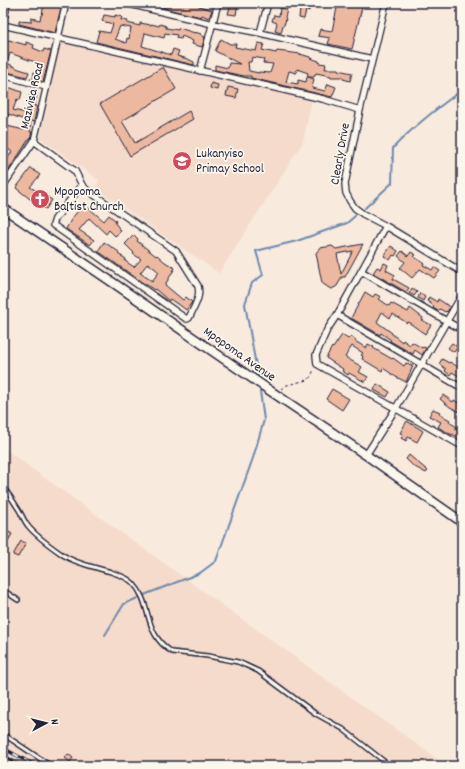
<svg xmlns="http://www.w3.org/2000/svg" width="465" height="769" viewBox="0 0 465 769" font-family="Dekko,sans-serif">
	<rect width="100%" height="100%" fill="#f8eadd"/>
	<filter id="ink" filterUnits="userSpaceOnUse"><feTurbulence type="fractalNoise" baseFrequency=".025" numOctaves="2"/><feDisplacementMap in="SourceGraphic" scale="8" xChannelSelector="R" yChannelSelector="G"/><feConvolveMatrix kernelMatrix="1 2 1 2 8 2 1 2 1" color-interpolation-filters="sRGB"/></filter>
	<g filter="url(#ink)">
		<path fill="#f5dbcb" d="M61 41 312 98 303 142 219 273 95 188 99 180 40 138Z
			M3 448 447 766H3Z"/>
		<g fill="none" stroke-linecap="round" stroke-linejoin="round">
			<path stroke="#6c8aae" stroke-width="2" d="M365 208 392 183 393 148C414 126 437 108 462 90
				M258 377 245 304 252 283 263 275 256 251 297 241 347 223 355 216
				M144 595 200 573 216 561 253 458 264 420 260 391
				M105 635 124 604 140 597"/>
		</g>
		<path fill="#edb8a0" stroke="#22223b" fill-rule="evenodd" d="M44 3H62L55 33 19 24V21L31 22V18L40 20 41 15H42Z
			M156 3H196V5L212 10 209 18 202 15 201 17 167 9Z
			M231 3H238L236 15 228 14Z
			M298 3H310L309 11 306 10 304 19 299 18 300 9 297 8Z
			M338 3H363L352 49 328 44 330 38 318 36 320 29 332 31Z
			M3 8H10L8 17 3 16Z
			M280 8 287 9 285 18 286 19 284 25H283L281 33 275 31 277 23 272 21 274 15 279 16Z
			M104 15 115 17V15L122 17 121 20 128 21 127 23 140 26V23L151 25V24L159 26 160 24 166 26V28L178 30 179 28 195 33V32L201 34V35L205 37 202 47 192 44 193 41 182 36 181 39 176 38 177 35 165 33 164 38 145 33 142 46 171 55 173 49 179 51 177 56 188 59 194 62V65L96 42 99 31 110 33 113 24 102 21ZM120 26 131 28 129 39 127 38 126 43 115 39Z
			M3 39 8 41 9 40 26 45V42L34 45 33 48 43 52 44 49 51 51 43 82 33 79 34 72 38 73 42 64 29 60 10 53 7 63 19 69 29 72 27 77 3 71Z
			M221 39 230 44H236L235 47 245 49 256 51 258 43 264 44 262 50 276 53 277 51 301 54H300L310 57V58L319 61V63L326 64 325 69H338V70L352 73 350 81 343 79V77H330L331 76 316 73V74H315L314 77H308L314 79 312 88 325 91 328 84 336 87 332 97 251 78V76H244L215 70V65L228 68 229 63 240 64 215 51ZM252 57 264 59 263 63 273 64 270 73 259 72V73L249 71 248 62H251ZM297 69 308 73 306 82 298 80V84L286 82 289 71 296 73Z
			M163 67 176 89 122 121 135 143 189 111 193 119 130 156 100 104Z
			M211 83 218 85 217 90 210 88Z
			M8 87 22 92 20 100 17 99 13 110 26 113 30 94 37 96 34 106H37L34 122 31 121 30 132H32L30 139H29L3 179V161L5 162 12 152 3 145V109L4 105 3 104V99ZM8 114 25 120 24 130 7 126Z
			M228 87 238 89 236 98 226 96Z
			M31 168 40 175 30 187 52 200 46 209 30 199 16 188Z
			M84 204 104 221 109 215 116 221 115 223 121 231 115 236 109 230 106 234 89 218 79 230 94 240 90 245 66 229 72 218Z
			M134 235 138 239 137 241 156 256 157 255 165 262 175 268 165 285 183 300 186 297 192 302 190 305 186 310 177 303V304L170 299 169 301 155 289 154 290 147 285H146L98 251 104 242 119 252 118 254 126 259 125 261 134 267 141 259 133 254 134 253 125 244ZM148 263 159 272 152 281 140 273Z
			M363 244 345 277H341V279L337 286 332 289 329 288 322 283 316 253 320 248 332 246 336 249ZM353 251 341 274 337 254Z
			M391 246 398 251 395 256 393 255 390 260 384 256Z
			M402 251 408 256 411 252 416 255 414 257 424 263 423 265 432 270 434 267 440 271 434 278 420 269 412 278 400 268 405 262 398 256Z
			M384 263 388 265 386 270 395 275 393 279 409 288 406 292 373 273 377 267 381 269Z
			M412 288 417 292 414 296 409 293Z
			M365 292 373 297 375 294 381 297 379 299 389 306 391 303 408 312 410 308 423 318 422 320 431 325 425 334 408 322 407 323 393 314 390 318 382 312 377 322 392 333V334L402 342 403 340 410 345 412 342 422 348 423 347 426 348 422 355 415 350 413 354 390 341 391 340 381 333 380 335 351 318Z
			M420 293 425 297 423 301 418 298Z
			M429 297 437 302 438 299 450 307 447 312 446 311 445 312 440 309 438 311 433 308 434 306 427 301Z
			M342 335 348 339 351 336 356 340 355 341 366 348 368 344 374 347 373 348 392 359 393 358 404 366 406 363 413 366 406 382 396 377 383 368 382 371 362 359 363 356 361 355 363 353 352 346 345 357 362 367 359 372 368 377 365 382 356 377 349 373 348 375 342 371 343 369 326 358 332 347 333 348Z
			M452 343 458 347 454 352 448 348Z
			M442 359 449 363 450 362 458 367 462 361V378L452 372 450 375 445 371 446 369 439 364Z
			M377 384 390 392 387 397 374 390Z
			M332 389 349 399 342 410 326 399Z
			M443 395 453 402 454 400 462 405V413L450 407 440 399Z
			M433 409 440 412 439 414 450 420 449 422 457 427 455 429 462 433V440L452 434V435L438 427 441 422 429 416Z
			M407 421 423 431 417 442 408 437 406 441 401 438 403 434 400 433Z
			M409 455 428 471 426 473 413 466 406 459Z
			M7 531 12 534 3 550V538Z
			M21 541 26 543 18 557 13 555Z
			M68 754 73 758 70 762 65 758Z"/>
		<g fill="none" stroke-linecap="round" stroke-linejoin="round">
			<defs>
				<path id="lane" d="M3 487C9 494 14 502 19 510 22 515 24 521 28 526 37 537 50 546 63 555 76 564 95 567 111 572 119 575 127 577 133 583 153 604 142 633 172 652L208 656 238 662 245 665 258 671 316 714 343 729 390 766
					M3 590 18 600
					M3 734 51 766"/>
				<path id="street" d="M125 3 213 24 260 33 372 59
					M386 3 360 110 345 184 346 193 350 201 355 208 363 214 386 226 462 272
					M3 25 323 99 360 110
					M260 33 268 3
					M200 71 218 3
					M3 75 46 87
					M34 141 75 171 82 185 87 190 176 251 198 286C201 297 194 307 189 318L187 319 185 318 53 225 55 219 82 185
					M3 186 34 141 66 3
					M386 226 337 315 327 330 316 355 317 364 462 446
					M361 271 462 330
					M337 315 462 388
					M366 455 396 408 462 295"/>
				<path id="secondary" d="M3 208 115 284 272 392 366 455 462 522"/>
			</defs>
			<use href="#lane" stroke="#22223b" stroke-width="6"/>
			<use href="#street" stroke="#22223b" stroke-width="8"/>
			<use href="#secondary" stroke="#22223b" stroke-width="11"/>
			<path stroke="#22223b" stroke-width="1" stroke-dasharray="3 3" stroke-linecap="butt" d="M281 389 287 385 307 380 310 378 314 370"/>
			<use href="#lane" stroke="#fbf7ec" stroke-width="3"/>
			<use href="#street" stroke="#fbf7ec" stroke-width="5.5"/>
			<use href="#secondary" stroke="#fbf7ec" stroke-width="8"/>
			<defs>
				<path id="rail" d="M3 748 36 766
					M3 755 20 766
					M3 762 9 766"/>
			</defs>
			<use href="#rail" stroke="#22223b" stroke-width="3.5"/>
			<use href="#rail" stroke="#fbf7ec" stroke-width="2" stroke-dasharray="6" stroke-linecap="butt"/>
		</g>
	</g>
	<defs>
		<symbol id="school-disc" viewBox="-11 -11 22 22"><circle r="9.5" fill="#d1495b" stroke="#fbf7ec"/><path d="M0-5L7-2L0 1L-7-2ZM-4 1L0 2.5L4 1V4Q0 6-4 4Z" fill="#fff"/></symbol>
		<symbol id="church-disc" viewBox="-11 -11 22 22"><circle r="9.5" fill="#d1495b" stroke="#fbf7ec"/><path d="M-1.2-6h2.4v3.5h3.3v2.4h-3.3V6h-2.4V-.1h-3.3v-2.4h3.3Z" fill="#fff"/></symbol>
	</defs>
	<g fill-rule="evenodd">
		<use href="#school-disc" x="171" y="150" width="22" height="22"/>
		<use href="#church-disc" x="29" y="188" width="22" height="22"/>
	</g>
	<g text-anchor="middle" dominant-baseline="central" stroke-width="3.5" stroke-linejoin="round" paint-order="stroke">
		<g font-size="13" fill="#22223b" stroke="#fbf7ec">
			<text transform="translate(33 96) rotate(-77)">Mazivisa Road</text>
			<text transform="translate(341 154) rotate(-80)">Clearly Drive</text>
			<text transform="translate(239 355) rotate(35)">Mpopoma Avenue</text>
		</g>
		<g font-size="13" fill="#22223b" stroke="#fbf7ec" text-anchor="start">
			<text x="196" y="154">Lukanyiso<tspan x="196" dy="15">Primay School</tspan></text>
			<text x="54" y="192">Mpopoma<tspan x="54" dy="15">Ba[tist Church</tspan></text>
		</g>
	</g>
	<rect width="465" height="769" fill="none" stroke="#fbf7ec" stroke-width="16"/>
	<rect x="8" y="8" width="449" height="753" fill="none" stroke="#22223b" stroke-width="1.5" filter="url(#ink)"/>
	<g transform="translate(46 723) rotate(83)" stroke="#fbf7ec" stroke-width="3" paint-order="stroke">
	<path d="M0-3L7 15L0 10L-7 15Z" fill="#22223b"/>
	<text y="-6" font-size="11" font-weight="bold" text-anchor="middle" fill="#22223b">N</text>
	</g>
</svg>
